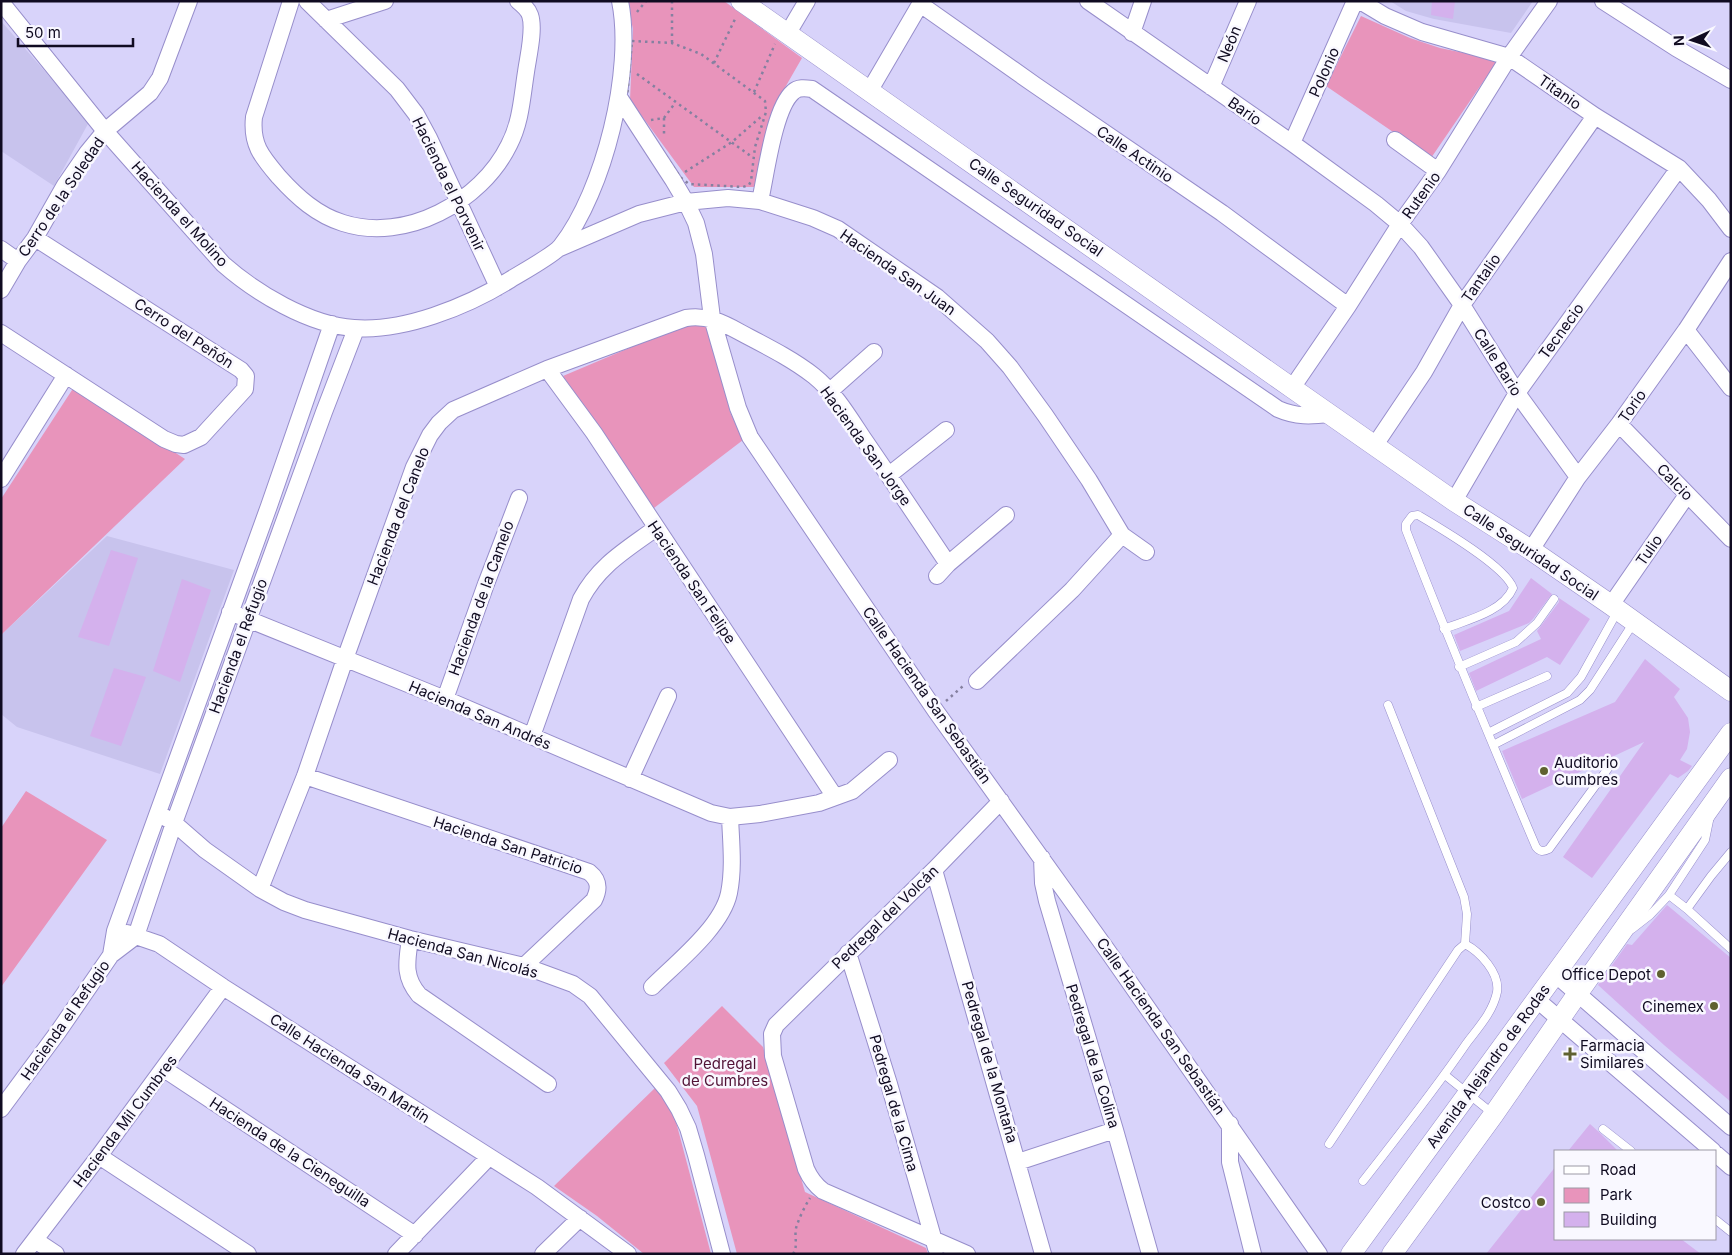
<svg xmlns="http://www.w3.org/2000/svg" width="1732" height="1255" viewBox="0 0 1732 1255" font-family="Inter,sans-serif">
	<rect width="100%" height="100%" fill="#d8d3fa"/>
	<path fill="#c8c3ed" d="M1390 1H1533L1511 33 1434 19 1406 11Z
		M1 21 89 122 54 186 1 151Z
		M107 536 234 570 160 774 17 727 1 714V635Z"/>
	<path fill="#e894bb" d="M627 1H724L802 58 779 98 758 187H694L630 100 633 29Z
		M1361 16 1410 38 1440 48 1498 60 1431 158 1326 86Z
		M700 318 714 321 730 412 743 440 654 508 563 376Z
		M74 387 185 459 1 635V499Z
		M26 791 107 840 1 987V828Z
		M722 1006 763 1047 805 1192 926 1248 928 1254H737L697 1106 664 1063Z
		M656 1087 675 1118 711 1254H644L597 1216 554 1186Z"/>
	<path fill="#d4b1ed" d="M1432 1H1455L1453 19 1431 15Z
		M111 550 138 558 109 646 78 637Z
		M1531 578 1552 594 1533 619 1529 623 1460 651 1454 635 1509 611Z
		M182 579 211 590 180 682 153 671Z
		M1559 598 1590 619 1560 665 1547 657 1476 691 1469 673 1541 639 1537 631 1559 602Z
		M1645 659 1680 689 1674 697 1688 718 1690 732 1687 749 1680 760 1692 766 1688 771 1678 778 1670 774 1592 878 1563 857 1644 742 1522 799 1502 751 1615 702Z
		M114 668 146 677 121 746 90 736Z
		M1667 905 1731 958V1102L1664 1045 1598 985 1627 944 1632 945Z
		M1590 1124 1600 1133 1618 1151H1568Z
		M1556 1166V1239H1681L1701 1254H1486Z"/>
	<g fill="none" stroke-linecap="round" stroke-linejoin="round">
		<defs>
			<path id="service" d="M1444 629C1467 620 1503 612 1513 588 1505 566 1440 528 1418 515L1412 516 1406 524V530C1447 636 1491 741 1536 847 1540 852 1543 852 1549 849L1609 767
				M1459 667 1516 642 1537 623 1554 599
				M1388 705 1464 897 1467 914 1465 944
				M1476 707 1547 676
				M1488 733 1567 693 1581 677 1617 612
				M1493 745 1580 700 1590 690 1634 622
				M1731 852 1711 876 1687 909 1731 949
				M1669 895 1687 909
				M1632 929 1650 915 1669 895 1705 840 1710 816
				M1445 1075 1492 1113
				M1603 1129 1631 1151
				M1329 1144 1458 950 1465 944C1480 952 1500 973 1497 992 1493 1012 1478 1028 1466 1044 1434 1091 1398 1136 1363 1181
				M1716 1220 1731 1232"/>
			<path id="minor" d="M291 1 254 117C251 145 262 157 279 177 297 197 317 215 343 223 406 243 481 202 509 145 521 122 522 97 526 72 528 57 535 29 530 15 528 9 523 5 518 1
				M307 1 397 89 416 114 429 138 498 287
				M1088 1 1292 143 1376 204 1400 224 1421 247 1462 305 1517 393 1578 477
				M1360 1 1385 16 1422 32 1509 57 1595 116 1679 168 1709 200 1731 229
				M1603 1 1676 48 1731 80
				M1 2 105 131 223 264C256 293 309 325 354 328 403 332 466 307 508 281 519 274 554 255 561 246 604 191 634 70 620 1
				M920 4 1035 85 1222 213 1348 306
				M326 20 385 1
				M788 33 807 1
				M1132 33 1143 1
				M1211 87 1248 1
				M870 90 922 1
				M619 97 673 180 686 202 696 223 704 254 712 318 738 408 750 437 935 710 1107 950 1319 1254
				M1395 140 1438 171
				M1292 143 1355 1
				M760 201C766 175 774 108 793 92 798 87 805 88 812 89L1278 409C1296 417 1311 416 1330 414
				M560 248 639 214 686 202 728 198 760 201 813 218 838 229 937 297 987 341 1010 367 1045 415 1089 480 1122 535 1146 552
				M1 249 18 261
				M1 290 18 261 35 238 65 185 87 153 105 131 150 93 160 78 189 1
				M1686 330 1731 388
				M1 333 164 439 176 444 184 445 201 437 245 389 246 376 241 370 35 238
				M547 369 594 433 835 797
				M1292 388 1348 306 1400 224 1438 171 1509 57 1549 1
				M830 391 874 352
				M1619 424 1731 539
				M1375 445 1424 372 1462 305 1595 116
				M889 475 946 430
				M1 479 66 375
				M1454 501 1517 393 1679 168
				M1531 550 1578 477 1619 424 1686 330 1731 261
				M937 576 948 564 1006 515
				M1611 605 1687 495
				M230 612 445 699 711 813 730 817 760 814 819 803 852 791 889 760
				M977 681 1072 590 1122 535
				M445 699 486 584 519 498
				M532 736 581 599C599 565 626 550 656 528
				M305 776 589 872C599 880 600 888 594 900L524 966
				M630 779 668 696
				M158 813 174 823 205 850 260 889 284 902 305 910 410 939 524 966 573 984 590 996 668 1091 679 1109 688 1128 696 1155 722 1254
				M1042 858 1043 883 1047 901 1115 1130 1150 1254
				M934 870 1043 1254
				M260 889 305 776 345 659 414 467 430 435 439 423 453 410 547 369 686 318C711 314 728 326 749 337 772 349 795 361 814 376 835 393 849 417 863 438 892 480 920 522 948 564
				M127 933 159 944 223 987 537 1187 628 1254
				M410 939C407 961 403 976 419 995L548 1084
				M848 953 889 1084 936 1248
				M111 955 115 931 269 506 332 324
				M1555 974 1731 1127
				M652 987C676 963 722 927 729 893 734 868 731 842 730 817
				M1536 999 1713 1151
				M164 1069 415 1235
				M1 1109 58 1032 111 955 136 936 174 823 324 412 356 329
				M1230 1124V1162L1253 1254
				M1716 1154 1731 1167
				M99 1156 248 1254
				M1018 1162 1115 1130
				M35 1240 56 1254
				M24 1254 99 1156 223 987
				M396 1254 489 1157
				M543 1254 580 1218
				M967 1254 823 1191C815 1185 810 1178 806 1169L773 1056 772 1034 776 1025 934 870 1001 801"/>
			<path id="tertiary" d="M741 1 1292 388 1454 501 1531 550 1611 605 1731 691
				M1351 1254 1731 733
				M1392 1254 1494 1114 1578 993 1731 778"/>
		</defs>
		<use href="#service" stroke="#978ecb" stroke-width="9"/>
		<use href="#minor" stroke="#978ecb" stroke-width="18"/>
		<use href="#tertiary" stroke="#978ecb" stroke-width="21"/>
		<path stroke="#8580a0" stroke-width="2.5" stroke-dasharray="2.5 4" stroke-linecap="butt" d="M672 1V43
			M637 12 646 1
			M632 41 672 43 701 54 765 101 766 112 755 147 751 181 749 185 743 187 689 184 680 177 630 104 627 97Z
			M714 63 736 17
			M637 74 752 157
			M754 92 775 44
			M664 118V137
			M651 120 664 118 675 103
			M685 172 732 142 763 115
			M946 701 963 686
			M793 1254C799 1245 793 1235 797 1225 800 1216 805 1206 810 1198"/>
		<use href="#service" stroke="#fff" stroke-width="8"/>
		<use href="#minor" stroke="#fff" stroke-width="16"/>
		<use href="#tertiary" stroke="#fff" stroke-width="20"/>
	</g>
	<g fill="#5f612f" stroke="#f9f8ff" stroke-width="2">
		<circle cx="1544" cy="771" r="5"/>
		<circle cx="1661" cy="974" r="5"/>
		<circle cx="1714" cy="1006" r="5"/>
		<path d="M1567.5 1046.5h5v5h5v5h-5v5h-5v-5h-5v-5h5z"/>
		<circle cx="1541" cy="1202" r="5"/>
	</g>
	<g text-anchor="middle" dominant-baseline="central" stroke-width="5" stroke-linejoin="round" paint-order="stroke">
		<g font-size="15" fill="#100b21" stroke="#f9f8ff">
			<text transform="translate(1229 44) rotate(-67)">Neón</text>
			<text transform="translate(1324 72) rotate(-66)">Polonio</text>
			<text transform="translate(1560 92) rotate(35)">Titanio</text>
			<text transform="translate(1245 111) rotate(35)">Bario</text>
			<text transform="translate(1135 154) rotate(34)">Calle Actinio</text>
			<text transform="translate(449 184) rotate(64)">Hacienda el Porvenir</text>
			<text transform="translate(1421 195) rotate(-54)">Rutenio</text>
			<text transform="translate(61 197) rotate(-56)">Cerro de la Soledad</text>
			<text transform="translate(1036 207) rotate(35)">Calle Seguridad Social</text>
			<text transform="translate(180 214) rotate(48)">Hacienda el Molino</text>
			<text transform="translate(898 272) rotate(35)">Hacienda San Juan</text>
			<text transform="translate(1481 278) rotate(-55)">Tantalio</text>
			<text transform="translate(1561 331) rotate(-54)">Tecnecio</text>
			<text transform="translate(184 333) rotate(33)">Cerro del Peñón</text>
			<text transform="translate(1498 362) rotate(58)">Calle Bario</text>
			<text transform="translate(1632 406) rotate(-55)">Torio</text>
			<text transform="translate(866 446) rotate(54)">Hacienda San Jorge</text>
			<text transform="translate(1675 482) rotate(46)">Calcio</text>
			<text transform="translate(398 516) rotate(-69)">Hacienda del Canelo</text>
			<text transform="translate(1649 550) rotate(-55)">Tulio</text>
			<text transform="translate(1531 552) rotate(34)">Calle Seguridad Social</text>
			<text transform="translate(692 582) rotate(56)">Hacienda San Felipe</text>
			<text transform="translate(481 598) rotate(-70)">Hacienda de la Camelo</text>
			<text transform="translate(238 646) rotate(-70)">Hacienda el Refugio</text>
			<text transform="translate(927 695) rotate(55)">Calle Hacienda San Sebastián</text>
			<text transform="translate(480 715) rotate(23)">Hacienda San Andrés</text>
			<text transform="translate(508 845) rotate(18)">Hacienda San Patricio</text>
			<text transform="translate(885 917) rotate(-44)">Pedregal del Volcán</text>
			<text transform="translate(463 953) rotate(15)">Hacienda San Nicolás</text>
			<text transform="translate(65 1020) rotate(-55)">Hacienda el Refugio</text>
			<text transform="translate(1161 1026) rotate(55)">Calle Hacienda San Sebastián</text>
			<text transform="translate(1093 1056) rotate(73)">Pedregal de la Colina</text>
			<text transform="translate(990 1062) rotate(74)">Pedregal de la Montaña</text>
			<text transform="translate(1488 1066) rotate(-54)">Avenida Alejandro de Rodas</text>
			<text transform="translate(350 1068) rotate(33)">Calle Hacienda San Martín</text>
			<text transform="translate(894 1103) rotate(74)">Pedregal de la Cima</text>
			<text transform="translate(125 1121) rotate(-53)">Hacienda Mil Cumbres</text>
			<text transform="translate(290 1152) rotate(33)">Hacienda de la Cieneguilla</text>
		</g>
		<g font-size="15" fill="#100b21" stroke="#f9f8ff" text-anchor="end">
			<text x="1554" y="762" text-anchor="start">Auditorio<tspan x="1554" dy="17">Cumbres</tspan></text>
			<text x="1651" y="974">Office Depot</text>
			<text x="1704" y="1006">Cinemex</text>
			<text x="1580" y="1045" text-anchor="start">Farmacia<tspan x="1580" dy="17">Similares</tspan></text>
			<text x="1531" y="1202">Costco</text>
		</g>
		<g font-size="15" fill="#521336" stroke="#f9f8ff">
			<text x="725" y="1063">Pedregal<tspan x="725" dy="17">de Cumbres</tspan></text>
		</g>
	</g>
	<rect width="1732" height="1255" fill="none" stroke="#100b21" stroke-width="5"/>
	<rect x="1554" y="1150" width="162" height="90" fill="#f9f8ff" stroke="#9c99a6"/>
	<rect x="1564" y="1166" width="25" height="8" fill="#ffffff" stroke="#9c99a6"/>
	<text x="1600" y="1175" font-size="15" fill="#100b21">Road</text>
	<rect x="1564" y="1188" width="25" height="15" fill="#e894bb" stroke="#9c99a6"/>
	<text x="1600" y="1200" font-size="15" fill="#100b21">Park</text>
	<rect x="1564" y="1212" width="25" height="15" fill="#d4b1ed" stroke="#9c99a6"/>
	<text x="1600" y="1225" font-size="15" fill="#100b21">Building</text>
	<g transform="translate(1692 40) rotate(267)" stroke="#f9f8ff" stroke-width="4" paint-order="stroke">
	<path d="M0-4L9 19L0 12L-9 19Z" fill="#100b21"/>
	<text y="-8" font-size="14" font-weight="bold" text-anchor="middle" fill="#100b21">N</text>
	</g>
	<path d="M18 38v8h115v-8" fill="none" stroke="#100b21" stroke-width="2.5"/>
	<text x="25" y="38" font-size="15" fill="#100b21" stroke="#f9f8ff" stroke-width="4" paint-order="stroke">50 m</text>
</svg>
